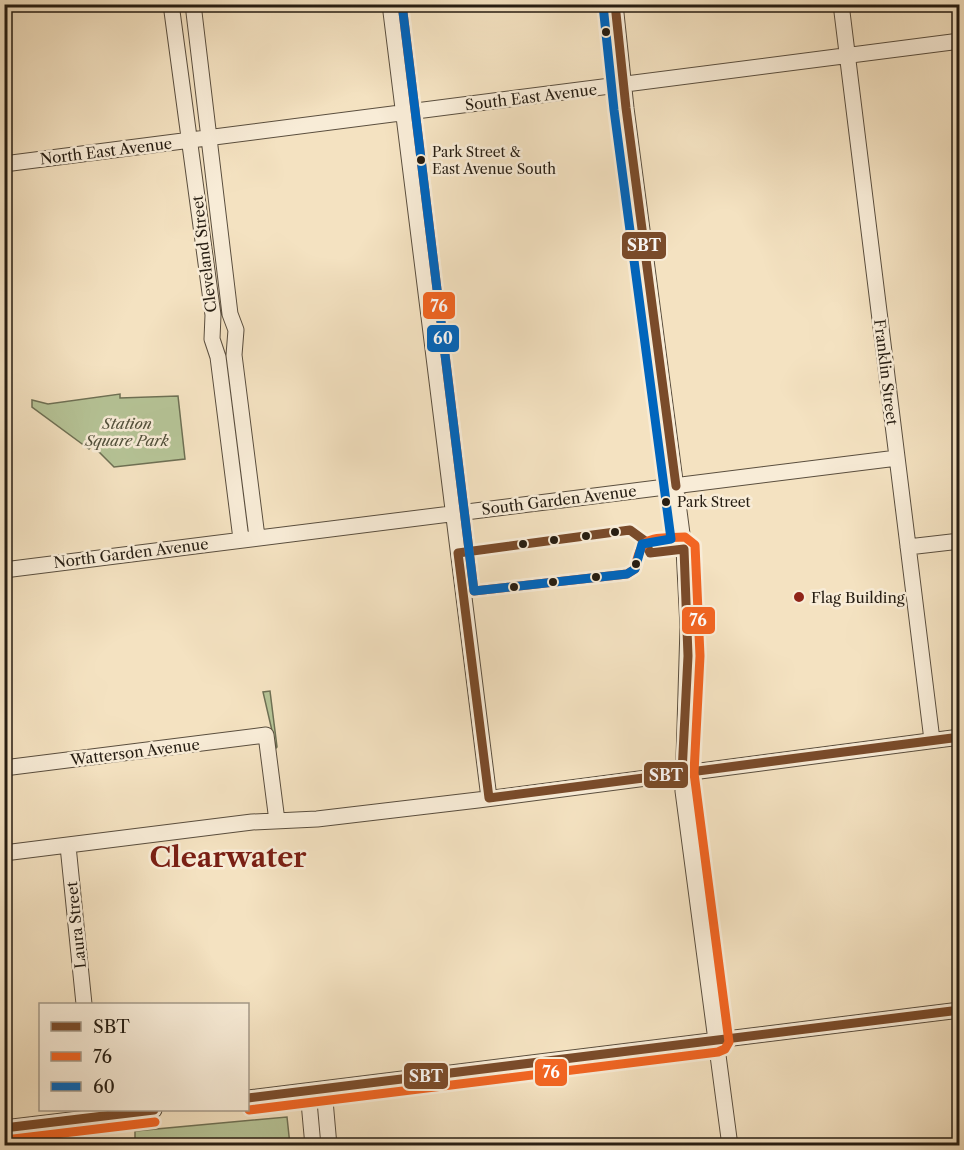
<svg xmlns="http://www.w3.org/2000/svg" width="964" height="1150" viewBox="0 0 964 1150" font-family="'Libre Caslon Text',serif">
	<rect width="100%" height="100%" fill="#f4e2c1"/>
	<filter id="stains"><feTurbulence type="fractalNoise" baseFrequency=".00333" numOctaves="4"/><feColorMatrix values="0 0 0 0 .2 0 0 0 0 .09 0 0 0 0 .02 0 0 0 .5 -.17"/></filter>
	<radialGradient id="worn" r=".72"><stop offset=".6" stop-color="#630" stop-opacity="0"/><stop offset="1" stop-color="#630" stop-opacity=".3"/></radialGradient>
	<path fill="#b6c497" stroke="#6e7054" stroke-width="1.5" d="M120 394V398L178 396 185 459 114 467 92 445 89 449 32 407V400L48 404Z
		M270 691 277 747 276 748 263 692Z
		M287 1117 290 1145H135V1131Z"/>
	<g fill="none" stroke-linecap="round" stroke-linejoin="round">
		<defs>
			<path id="minor" d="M171 4 213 315 212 339 218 357 241 539
				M193 4 230 314 236 330 234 355 257 537
				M390 4 489 798
				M615 4 626 108 684 549 688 627 683 791 730 1146
				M841 4 932 740
				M4 164 960 41
				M908 547 960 541
				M4 570 897 458
				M4 768 266 735 277 821
				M68 846 84 1004
				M4 853 252 822 317 819 478 800 960 737
				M324 1089 329 1146
				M308 1091 313 1146
				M248 1098 960 1010
				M4 1128 154 1110"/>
		</defs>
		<use href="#minor" stroke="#5a4e3e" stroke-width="17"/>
		<use href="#minor" stroke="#f8ecd7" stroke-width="15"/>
		<defs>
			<path id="bus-1" d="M615 4 626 108 676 486
				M682 773 688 656 684 549 650 553 645 541 630 530 458 553 489 798 960 737
				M248 1098 960 1010
				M4 1128 154 1110"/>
			<path id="bus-2" d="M249 1110 718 1052 725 1049 729 1042 694 773 700 656 695 545 685 537C652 539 641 533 635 569L627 574 474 591 402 4
				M5 1140 155 1122"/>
			<path id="bus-3" d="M402 4 474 591 627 574 635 569 642 544 671 539 614 110 603 5"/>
		</defs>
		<use href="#bus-1" stroke="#f8ecd7" stroke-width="14"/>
		<use href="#bus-2" stroke="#f8ecd7" stroke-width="14"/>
		<use href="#bus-3" stroke="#f8ecd7" stroke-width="14"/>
		<use href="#bus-1" stroke="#7a4b2a" stroke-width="9"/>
		<use href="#bus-2" stroke="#f26522" stroke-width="9"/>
		<use href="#bus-3" stroke="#0065bd" stroke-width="9"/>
	</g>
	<g fill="#261d12" stroke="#f8ecd7" stroke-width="2">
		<circle cx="606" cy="32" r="5"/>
		<circle cx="421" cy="160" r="5"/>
		<circle cx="666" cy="502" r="5"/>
		<circle cx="615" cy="532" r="5"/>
		<circle cx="586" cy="536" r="5"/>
		<circle cx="554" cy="540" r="5"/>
		<circle cx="523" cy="544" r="5"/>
		<circle cx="636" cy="564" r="5"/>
		<circle cx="596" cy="577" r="5"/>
		<circle cx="553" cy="582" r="5"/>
		<circle cx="514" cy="587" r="5"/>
	</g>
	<circle fill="#8f2418" stroke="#f8ecd7" stroke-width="2" cx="799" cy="597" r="6"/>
	<g text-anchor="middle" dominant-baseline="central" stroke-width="5" stroke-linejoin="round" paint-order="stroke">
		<g font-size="14" fill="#261d12" stroke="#f8ecd7" text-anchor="start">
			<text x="432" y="152">Park Street &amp;<tspan x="432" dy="17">East Avenue South</tspan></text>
			<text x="677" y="502">Park Street</text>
		</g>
		<g font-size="15" fill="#261d12" stroke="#f8ecd7">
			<text transform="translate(531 97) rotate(-7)">South East Avenue</text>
			<text transform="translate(106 151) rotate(-7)">North East Avenue</text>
			<text transform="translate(204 254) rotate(-97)">Cleveland Street</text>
			<text transform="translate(886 372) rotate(83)">Franklin Street</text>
			<text transform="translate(559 500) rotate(-7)">South Garden Avenue</text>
			<text transform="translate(131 553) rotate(-7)">North Garden Avenue</text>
			<text transform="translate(135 752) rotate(-7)">Watterson Avenue</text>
			<text transform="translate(76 925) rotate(-96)">Laura Street</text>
		</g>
		<g font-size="15" font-style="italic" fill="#514f3a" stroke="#f8ecd7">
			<text x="127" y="423">Station<tspan x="127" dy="17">Square Park</tspan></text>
		</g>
		<g font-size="15" fill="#261d12" stroke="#f8ecd7" text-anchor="start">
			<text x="811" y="597">Flag Building</text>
		</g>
		<g font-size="27" font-weight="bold" fill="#7a1f14" stroke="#f8ecd7">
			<text x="228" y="857">Clearwater</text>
		</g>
	</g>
	<g stroke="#f8ecd7" stroke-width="2">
		<rect x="621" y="231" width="46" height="29" rx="6" fill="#7a4b2a"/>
		<rect x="422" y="291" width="34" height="29" rx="6" fill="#f26522"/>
		<rect x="426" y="324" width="34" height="29" rx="6" fill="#0065bd"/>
		<rect x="681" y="606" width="35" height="29" rx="6" fill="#f26522"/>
		<rect x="643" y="761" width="46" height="28" rx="6" fill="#7a4b2a"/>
		<rect x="534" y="1058" width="34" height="29" rx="6" fill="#f26522"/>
		<rect x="403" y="1062" width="46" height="28" rx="6" fill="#7a4b2a"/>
	</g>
	<g font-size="16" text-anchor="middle" font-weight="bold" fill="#fff">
		<text x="644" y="251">SBT</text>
		<text x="439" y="312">76</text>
		<text x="443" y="344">60</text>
		<text x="698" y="626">76</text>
		<text x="666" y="781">SBT</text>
		<text x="551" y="1078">76</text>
		<text x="426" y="1082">SBT</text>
	</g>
	<rect width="964" height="1150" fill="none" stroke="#f4e2c1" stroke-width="24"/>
	<rect x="6" y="6" width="952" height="1138" fill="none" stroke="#261d12" stroke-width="3"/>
	<rect x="12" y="12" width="940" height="1126" fill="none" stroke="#261d12" stroke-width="1.5"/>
	<rect x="39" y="1003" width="210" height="108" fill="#f8ecd7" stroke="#a49988" stroke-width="1.5"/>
	<rect x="51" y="1022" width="30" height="9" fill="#7a4b2a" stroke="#a49988" stroke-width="1.5"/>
	<text x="93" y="1033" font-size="18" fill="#261d12">SBT</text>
	<rect x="51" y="1052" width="30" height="9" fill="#f26522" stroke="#a49988" stroke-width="1.5"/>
	<text x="93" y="1063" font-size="18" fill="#261d12">76</text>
	<rect x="51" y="1082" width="30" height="9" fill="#0065bd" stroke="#a49988" stroke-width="1.5"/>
	<text x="93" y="1093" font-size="18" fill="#261d12">60</text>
	<rect width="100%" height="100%" filter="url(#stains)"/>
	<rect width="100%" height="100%" fill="url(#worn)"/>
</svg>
